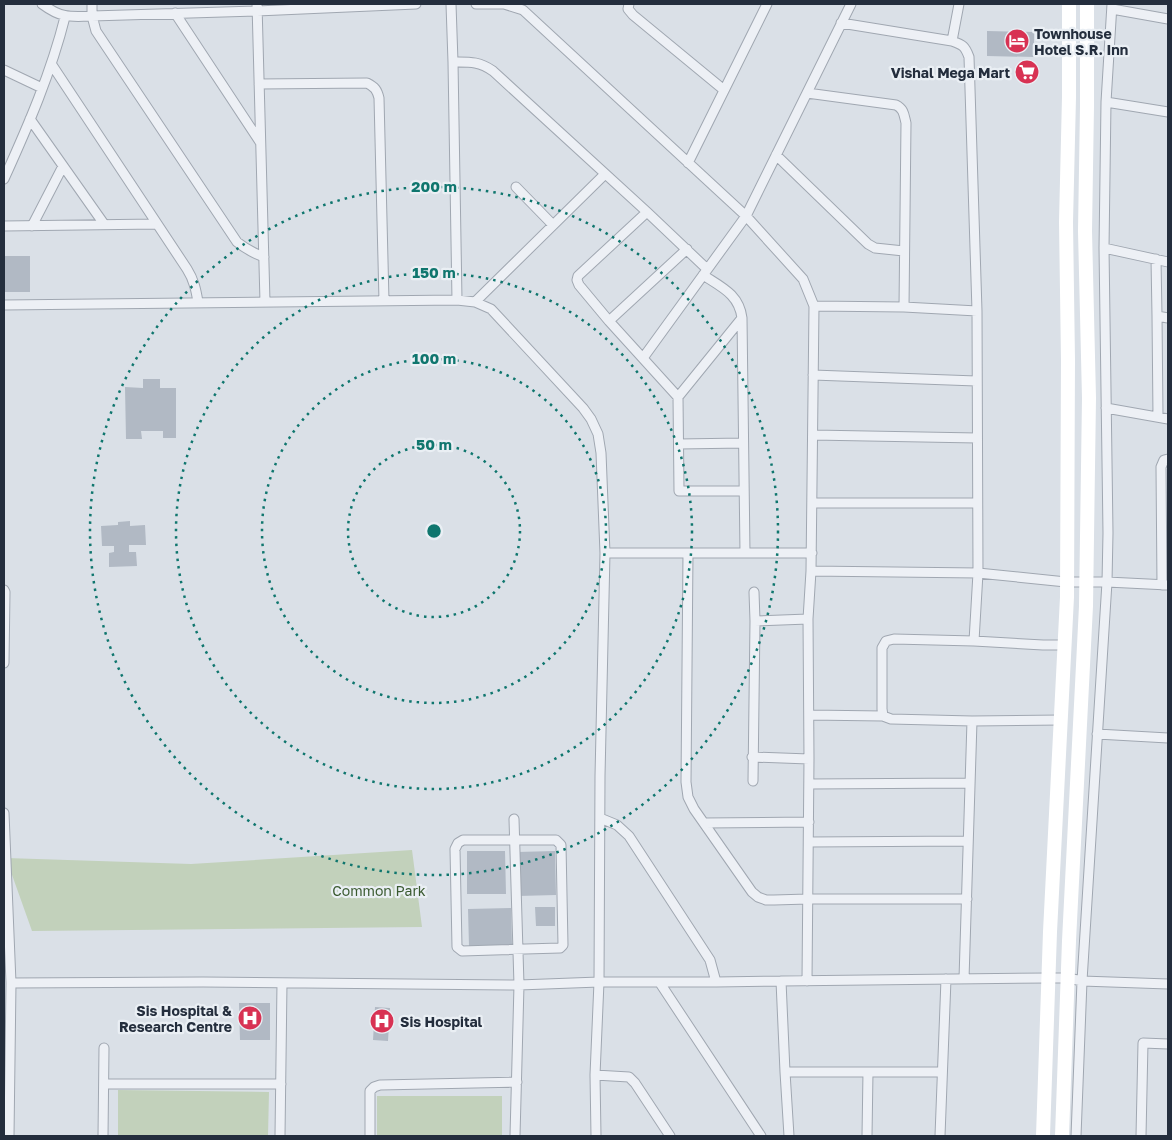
<svg xmlns="http://www.w3.org/2000/svg" width="1172" height="1140" viewBox="0 0 1172 1140" font-family="'Golos Text',sans-serif">
	<rect width="100%" height="100%" fill="#dae0e7"/>
	<path fill="#c2d1bb" d="M412 850 422 927 32 931 6 858 191 864Z
		M118 1090 269 1092 268 1136H118Z
		M377 1096H502V1136H377Z"/>
	<path fill="#b1b9c4" d="M987 31 1034 32V57L987 56Z
		M4 256H30V292H5Z
		M143 379H160V388H176V438H163V431H141L142 439H126L125 387 143 388Z
		M130 521V526L145 525 146 545H129V552H136L137 566 109 567V553L114 552V546H102L101 526 118 525V522Z
		M467 851H505L506 894H467Z
		M555 851 556 895 518 896 517 852Z
		M535 907H555V926H536Z
		M511 908 512 945 469 946 468 909Z
		M239 1003H270V1040H240Z
		M375 1007 390 1008 388 1041 373 1040Z"/>
	<g fill="none" stroke-linecap="round" stroke-linejoin="round">
		<defs>
			<path id="street" d="M42 4C61 18 69 17 92 16L96 31 104 43 237 242C246 249 253 253 264 257
				M92 4V16L257 11 416 4
				M257 4 265 302
				M451 4 453 62 457 300
				M476 4H504L523 10 746 216 803 279 814 306 811 571 808 619 809 759 807 981
				M629 4 628 9 633 15 724 90
				M1112 9 1168 19
				M175 13 260 142
				M841 23 952 41C963 45 965 46 969 57L977 311 978 573 974 641
				M952 41 959 4
				M453 62C469 62 479 61 493 71L647 212 707 269
				M52 65 187 269C194 280 196 290 198 302
				M4 70 42 88
				M259 84 367 83C375 87 377 90 379 98L384 301
				M807 93 896 105C904 109 904 115 906 123L904 307
				M1106 102 1168 112
				M30 119 104 224
				M776 155 868 244 875 248 904 251
				M688 163 767 4
				M4 179C28 126 51 73 65 17
				M516 187 553 225
				M647 212 578 276 577 280 579 285 609 321 678 397
				M4 226 157 224
				M32 226 63 166
				M1104 248 1168 262
				M1156 259 1157 316 1158 417
				M703 275C721 287 739 294 742 318
				M475 302 605 174
				M4 305 457 300 475 302 491 309 583 408 591 419 598 434 601 453 605 553 600 776 599 982 595 1075 596 1136
				M814 306 904 307 977 311
				M1157 316 1168 318
				M609 321 687 249
				M643 358 746 216 851 4
				M813 375 976 381
				M1106 408 1168 419
				M813 435 977 438
				M679 444 743 443
				M744 491H679L678 397 742 318 745 553
				M812 503H977
				M605 553H812
				M688 553 686 782 688 797 694 809 752 892 758 897 766 900H774L808 899H967
				M811 571 978 573 1066 582H1107L1168 585
				M1162 585 1161 467 1164 460 1168 459
				M4 590 5 592 4 663
				M755 621 808 619
				M809 715 883 716 891 719 972 721 1061 720
				M883 716 882 709V648L886 641 894 639 974 641 1043 645H1065
				M1097 734 1168 738
				M752 757 809 759
				M753 781 755 621 754 592
				M809 784 970 783
				M4 813 11 983 9 1136
				M600 818 617 825 629 836 710 960 716 982
				M514 819 519 985 515 1136
				M704 823 809 822
				M463 840H556L561 845 563 945 560 948 462 951 457 947 455 849 458 843Z
				M809 842 968 841
				M964 979 972 721
				M781 981 785 1072H942
				M11 983 203 982 519 985 599 982H716L781 981 1048 978H1068L1082 981 1168 984
				M660 983 761 1136
				M785 1072 789 1136
				M595 1075 629 1077 635 1083 670 1136
				M104 1084H281
				M103 1136 104 1048
				M280 1136 282 983
				M370 1136V1091L374 1087 380 1085 517 1082
				M867 1136 868 1072
				M940 1136 946 979
				M1076 1136 1082 981 1107 582 1108 533 1104 248 1106 102 1112 4
				M1141 1136 1143 1043 1168 1044"/>
		</defs>
		<use href="#street" stroke="#a0a7b1" stroke-width="11"/>
		<use href="#street" stroke="#edf0f5" stroke-width="9"/>
		<path stroke="#fff" stroke-width="14" d="M1043 1136 1050 932 1067 597 1068 360 1066 222 1069 97V4
			M1062 1136 1069 941 1086 606 1089 398 1085 231 1087 106V4"/>
	</g>
	<g fill="none" stroke="#0f766e" stroke-width="2.5" stroke-dasharray="2.5 5">
		<circle cx="434" cy="531" r="86"/>
		<circle cx="434" cy="531" r="172"/>
		<circle cx="434" cy="531" r="258"/>
		<circle cx="434" cy="531" r="344"/>
	</g>
	<defs>
		<symbol id="hotel-disc" viewBox="-11 -11 22 22"><circle r="9.5" fill="#d83253" stroke="#eaeff4"/><path d="M-6-4.5h1.5V1H6V5H4.5V3h-9V5H-6ZM-4 0a1.8 1.8 0 1 1 3.6 0ZM.5 0V-2.5h3Q6-2.5 6 0Z" fill="#fff"/></symbol>
		<symbol id="supermarket-disc" viewBox="-11 -11 22 22"><circle r="9.5" fill="#d83253" stroke="#eaeff4"/><path d="M-6-5.5h2.5l.6 2H6L4.5 2H-2.5L-4.4-4H-6ZM-1.5 3.2a1.3 1.3 0 1 0 .1 0ZM3 3.2a1.3 1.3 0 1 0 .1 0Z" fill="#fff"/></symbol>
		<symbol id="hospital-disc" viewBox="-11 -11 22 22"><circle r="9.5" fill="#d83253" stroke="#eaeff4"/><path d="M-5-5h3v3.5h4V-5h3V5h-3V1.5h-4V5h-3Z" fill="#fff"/></symbol>
	</defs>
	<g fill-rule="evenodd">
		<use href="#hotel-disc" x="1003" y="27" width="28" height="28"/>
		<use href="#supermarket-disc" x="1013" y="58" width="28" height="28"/>
		<use href="#hospital-disc" x="236" y="1004" width="28" height="28"/>
		<use href="#hospital-disc" x="368" y="1007" width="28" height="28"/>
	</g>
	<g text-anchor="middle" dominant-baseline="central" stroke-width="4.5" stroke-linejoin="round" paint-order="stroke">
		<g font-size="14" font-weight="bold" fill="#242e3d" stroke="#eaeff4" text-anchor="start">
			<text x="1034" y="33">Townhouse<tspan x="1034" dy="16">Hotel S.R. Inn</tspan></text>
			<text x="1010" y="72" text-anchor="end">Vishal Mega Mart</text>
			<text x="232" y="1010" text-anchor="end">Sis Hospital &amp;<tspan x="232" dy="16">Research Centre</tspan></text>
			<text x="400" y="1021">Sis Hospital</text>
		</g>
		<g font-size="14" fill="#3a5a30" stroke="#eaeff4">
			<text x="379" y="890">Common Park</text>
		</g>
	</g>
	<circle cx="434" cy="531" r="8" fill="#0f766e" stroke="#eaeff4" stroke-width="2.5"/>
	<g font-size="15" text-anchor="middle" font-weight="bold" fill="#0f766e" stroke="#eaeff4" stroke-width="4.5" stroke-linejoin="round" paint-order="stroke">
		<text x="434" y="192">200 m</text>
		<text x="434" y="278">150 m</text>
		<text x="434" y="364">100 m</text>
		<text x="434" y="450">50 m</text>
	</g>
	<rect width="1172" height="1140" fill="none" stroke="#242e3d" stroke-width="10"/>
</svg>
